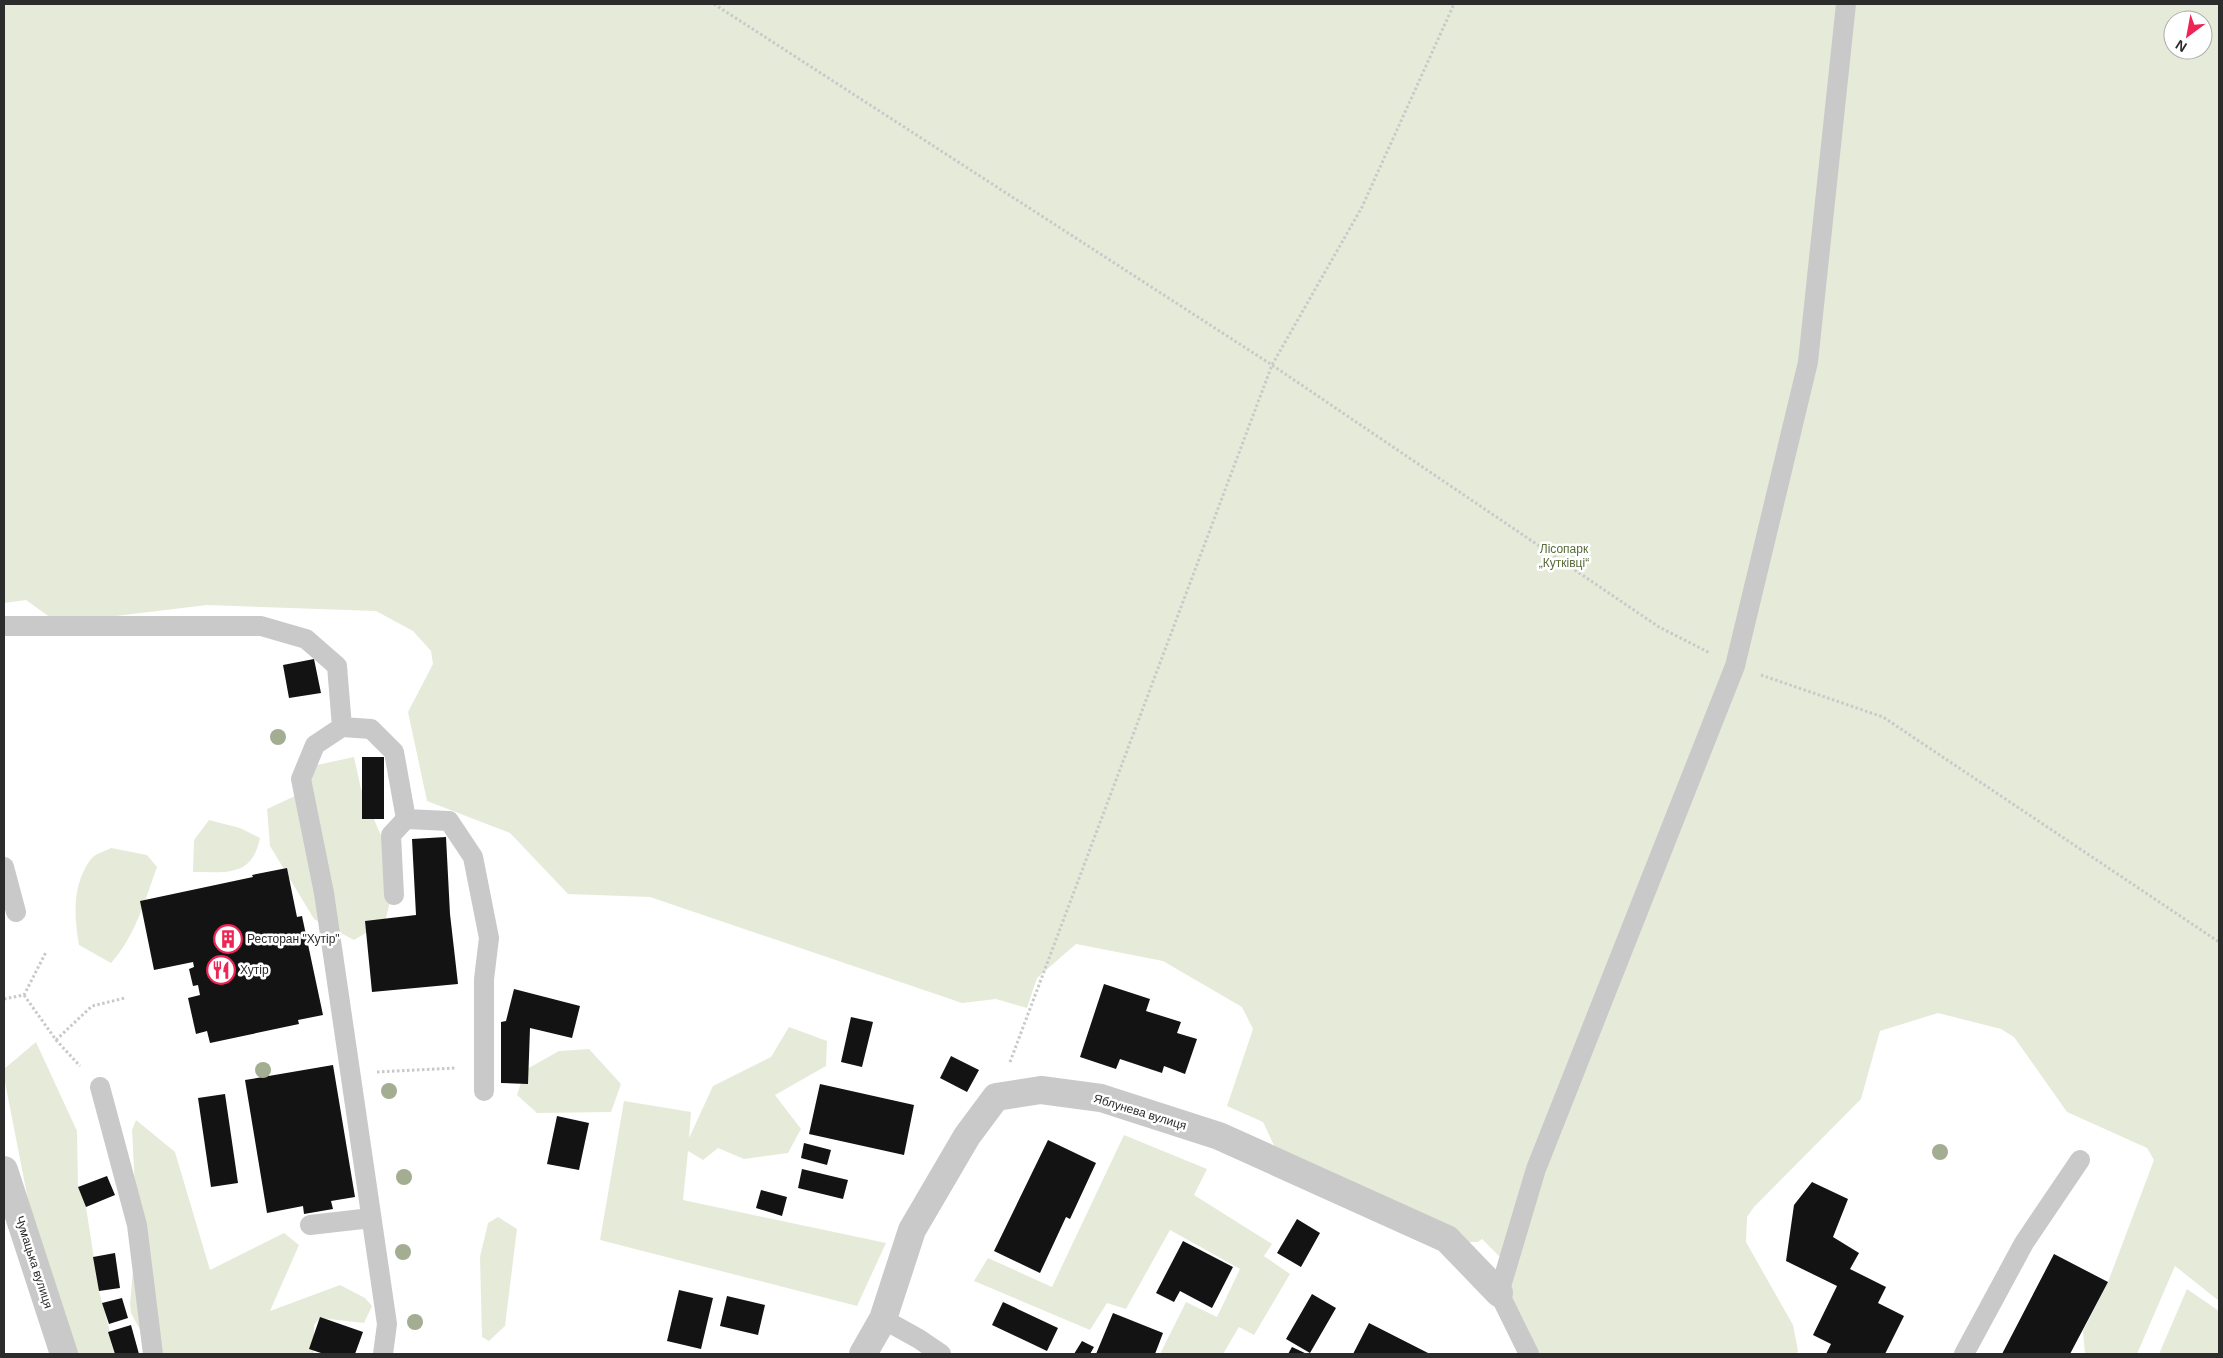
<svg xmlns="http://www.w3.org/2000/svg" width="2223" height="1358" viewBox="0 0 2223 1358" font-family="Arial,sans-serif">
	<rect width="100%" height="100%" fill="#fff"/>
	<path fill="#e6ebd9" fill-rule="evenodd" d="M4 4H2219V1301L2175 1266 2137 1354H2085L2083 1331 2108 1282 2154 1160 2147 1148 2067 1112 2014 1037 2001 1029 1938 1013 1880 1031 1861 1099 1754 1207 1747 1217 1746 1242 1793 1325 1798 1351 1796 1354H1524L1505 1262 1482 1239 1478 1242H1465L1279 1156 1263 1122 1227 1106 1253 1029 1242 1007 1163 961 1076 944 1037 978 1027 1008 996 999 962 1003 650 897 568 894 510 833 427 801 408 712 433 664 431 651 413 631 376 611 207 605 58 623 26 600 4 603ZM2173 20H2203V50H2173Z
		M354 757 361 789 397 873 385 922 354 940 314 919 270 846 267 809 295 796 317 765Z
		M209 820 240 828 260 838C252 877 227 872 193 872L194 840Z
		M111 848 147 855 157 867C145 900 135 937 111 963L79 945C74 916 72 884 91 859 95 854 105 851 111 848Z
		M789 1027 827 1041 826 1066 775 1095 801 1129 788 1153 744 1159 718 1148 703 1160 688 1151 683 1200 886 1243 857 1306 600 1240 624 1101 691 1112 689 1138 713 1086 771 1057Z
		M36 1042 77 1131 78 1187 86 1207 99 1291 116 1354H68L53 1328 4 1077V1069Z
		M589 1049 621 1084 611 1112 537 1113 517 1095 525 1070 559 1051Z
		M136 1120 175 1152 210 1270 284 1233 299 1245 270 1311 340 1285 365 1298 372 1306 364 1323 320 1318 314 1325V1354H153L131 1313 130 1304 137 1225 132 1130Z
		M1124 1135 1207 1169 1194 1195 1272 1244 1264 1256 1290 1274 1254 1335 1239 1327 1223 1354H1160L1186 1302 1217 1317 1240 1269 1170 1230 1126 1309 1107 1303 1090 1330 974 1281 988 1258 1052 1287Z
		M498 1217 517 1229 505 1326 489 1341 482 1337 480 1257 488 1223Z
		M2187 1289 2219 1311V1354H2159Z"/>
	<path fill="#131313" d="M314 659 321 693 289 698 283 665Z
		M362 757H384V819H362Z
		M446 837 450 914 458 984 372 992 365 921 416 915 412 839Z
		M287 868 297 917 302 916 323 1015 298 1020 299 1024 210 1043 207 1031 196 1034 188 998 200 995 198 985 193 986 189 969 194 967 193 962 154 970 140 901 253 877 252 875Z
		M1104 984 1150 999 1146 1011 1181 1022 1177 1033 1197 1039 1185 1074 1164 1066 1162 1073 1120 1059 1116 1069 1080 1057Z
		M514 989 580 1006 572 1038 530 1028 528 1084 501 1083V1022L506 1021Z
		M851 1017 873 1022 862 1067 841 1062Z
		M951 1056 979 1070 967 1092 940 1078Z
		M333 1065 355 1197 331 1201 333 1209 304 1214 303 1206 267 1213 245 1080Z
		M820 1084 914 1105 904 1155 809 1134Z
		M225 1094 238 1183 211 1187 198 1098Z
		M557 1116 589 1123 579 1170 547 1164Z
		M1048 1140 1096 1163 1070 1219 1066 1217 1040 1273 994 1251Z
		M804 1143 831 1150 827 1165 801 1158Z
		M802 1169 848 1180 843 1199 798 1188Z
		M107 1176 115 1195 86 1207 78 1187Z
		M1812 1182 1848 1199 1833 1237 1859 1253 1850 1269 1886 1287 1878 1303 1904 1316 1885 1354H1826L1831 1344 1813 1335 1837 1286 1786 1261 1794 1205Z
		M761 1190 787 1197 782 1216 756 1208Z
		M1297 1219 1320 1233 1301 1267 1277 1253Z
		M1183 1241 1233 1267 1212 1308 1180 1291 1174 1302 1156 1293Z
		M115 1253 120 1288 99 1291 93 1257Z
		M2054 1254 2108 1282 2070 1354H2002Z
		M679 1290 713 1298 701 1349 667 1341Z
		M1312 1294 1336 1308 1310 1353 1286 1339Z
		M727 1296 765 1305 758 1335 720 1326Z
		M122 1298 128 1318 109 1324 102 1303Z
		M1003 1302 1058 1328 1047 1351 992 1325Z
		M1113 1313 1163 1333 1155 1354H1096Z
		M320 1317 363 1332 355 1354H324L309 1349Z
		M1369 1323 1430 1354H1353Z
		M131 1325 139 1354H115L108 1332Z
		M1082 1341 1094 1347 1090 1354H1074Z
		M1292 1347 1307 1354H1288Z"/>
	<g fill="none" stroke-linecap="round" stroke-linejoin="round">
		<path stroke="#c9c9c9" stroke-width="3" stroke-dasharray="2.5 2.5" stroke-linecap="butt" d="M714 4 1272 365 1659 627 1710 653
			M1761 675 1883 717 2219 942
			M24 995 56 1040 80 1066
			M4 999 24 995 46 952
			M56 1040 92 1006 125 998
			M1010 1062 1272 365 1362 207 1454 4
			M377 1072 456 1068"/>
		<path stroke="#c9c9c9" stroke-width="20" d="M4 626H261L306 639 337 666 342 727
			M406 819 449 821 473 857 489 938 484 979V1091
			M4 867 16 912
			M100 1087 137 1225 153 1354
			M310 1225 371 1218
			M883 1319 919 1339 941 1354
			M383 1354 387 1324 324 893 301 779 315 745 342 727 371 729 394 752 406 819 391 835 394 895
			M1529 1354 1499 1293 1536 1169 1735 666 1808 362 1846 4
			M1964 1354 2024 1243 2080 1160"/>
		<path stroke="#c9c9c9" stroke-width="28" d="M4 1170 64 1354
			M863 1354 883 1319 912 1230 967 1136 996 1097 1041 1090 1101 1098 1219 1136 1447 1239 1499 1293"/>
	</g>
	<g fill="#a3ad92">
		<circle cx="278" cy="737" r="8"/>
		<circle cx="263" cy="1070" r="8"/>
		<circle cx="389" cy="1091" r="8"/>
		<circle cx="1940" cy="1152" r="8"/>
		<circle cx="404" cy="1177" r="8"/>
		<circle cx="403" cy="1252" r="8"/>
		<circle cx="415" cy="1322" r="8"/>
	</g>
	<defs>
		<symbol id="building-ring" viewBox="-11 -11 22 22"><circle r="9.5" fill="#fff" stroke="#ee2454" stroke-width="1.5"/><path d="M-4-6H4V6H1V3H-1V6H-4ZM-2.5-4.3h1.7v1.8h-1.7ZM.8-4.3h1.7v1.8H.8ZM-2.5-1h1.7V.8h-1.7ZM.8-1h1.7V.8H.8Z" fill="#ee2454"/></symbol>
		<symbol id="restaurant-ring" viewBox="-11 -11 22 22"><circle r="9.5" fill="#fff" stroke="#ee2454" stroke-width="1.5"/><path d="M-5-6h1v4h1v-4h1v4h1v-4h1v5L-1.5 .5V6h-2V.5L-5-1ZM5-6V6H3V1.5H1.5Q1.5-4 5-6Z" fill="#ee2454"/></symbol>
	</defs>
	<g fill-rule="evenodd">
		<use href="#building-ring" x="212" y="923" width="32" height="32"/>
		<use href="#restaurant-ring" x="205" y="954" width="32" height="32"/>
	</g>
	<g text-anchor="middle" dominant-baseline="central" stroke-width="5" stroke-linejoin="round" paint-order="stroke">
		<g font-size="12" fill="#576a38" stroke="#fff">
			<text x="1564" y="549">Лісопарк<tspan x="1564" dy="14">„Кутківці“</tspan></text>
		</g>
		<g font-size="12" fill="#2c2c2c" stroke="#fff" text-anchor="start">
			<text x="247" y="939">Ресторан "Хутір"</text>
			<text x="240" y="970">Хутір</text>
		</g>
		<g font-size="12" fill="#2c2c2c" stroke="#fff">
			<text transform="translate(1140 1112) rotate(17)">Яблунева вулиця</text>
			<text transform="translate(34 1262) rotate(72)">Чумацька вулиця</text>
		</g>
	</g>
	<rect width="2223" height="1358" fill="none" stroke="#2c2c2c" stroke-width="10"/>
	<g transform="translate(2188 35) rotate(212)"><circle r="24" fill="#ffffff" stroke="#ababab"/>
	<path d="M0-4L9 19L0 12L-9 19Z" fill="#ee2454"/>
	<text y="-8" font-size="14" font-weight="bold" text-anchor="middle" fill="#2c2c2c">N</text>
	</g>
</svg>
